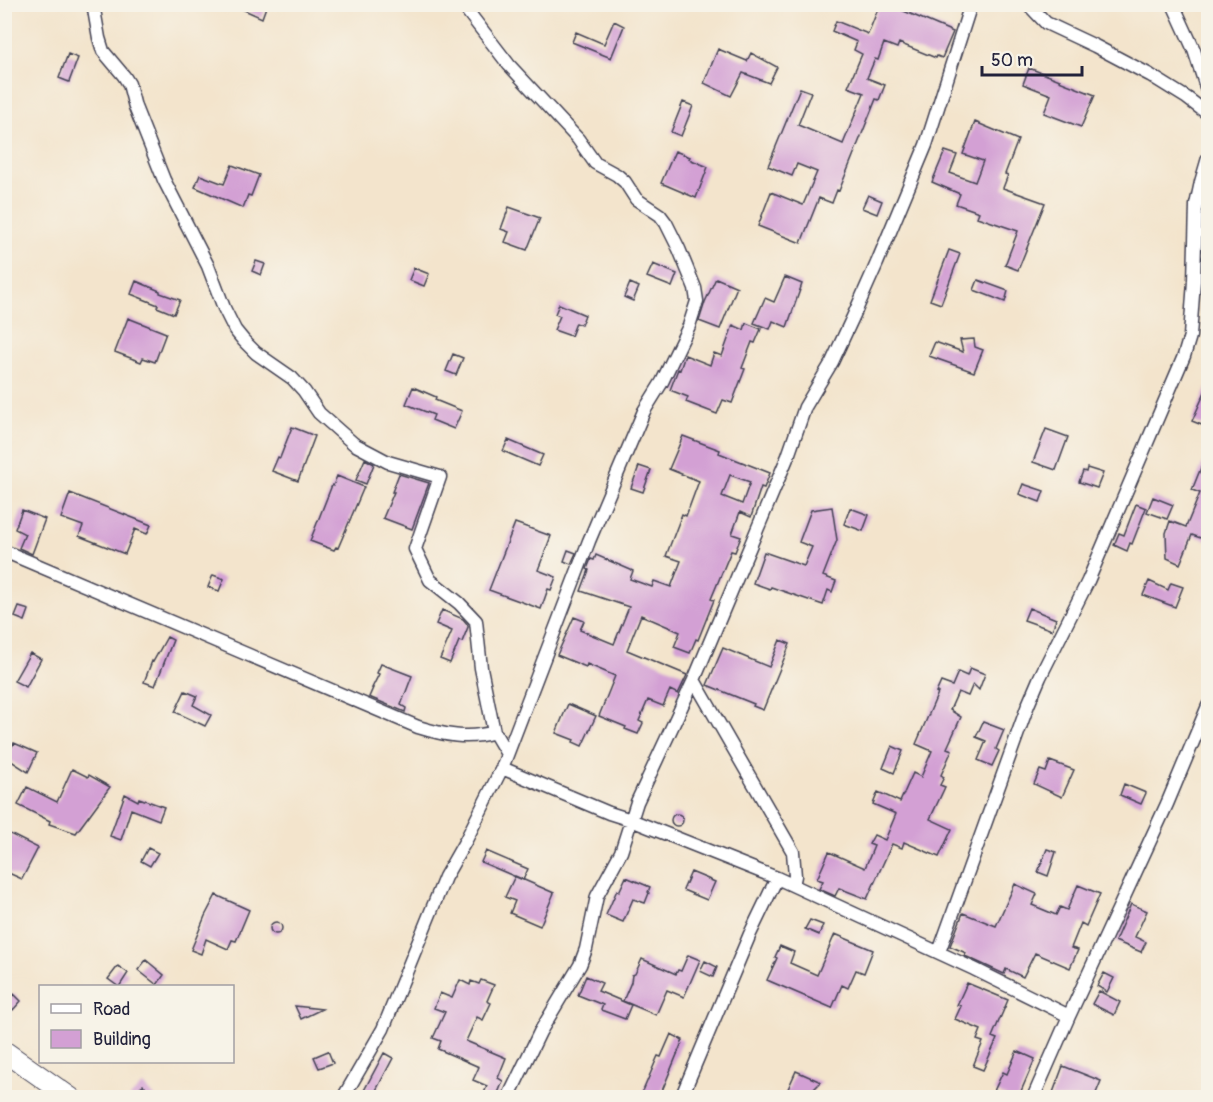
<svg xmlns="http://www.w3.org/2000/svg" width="1213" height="1102" viewBox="0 0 1213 1102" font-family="Pangolin,sans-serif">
	<rect width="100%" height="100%" fill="#f7f3e8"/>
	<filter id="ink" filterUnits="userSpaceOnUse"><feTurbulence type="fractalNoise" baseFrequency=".0167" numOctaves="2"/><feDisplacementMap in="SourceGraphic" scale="12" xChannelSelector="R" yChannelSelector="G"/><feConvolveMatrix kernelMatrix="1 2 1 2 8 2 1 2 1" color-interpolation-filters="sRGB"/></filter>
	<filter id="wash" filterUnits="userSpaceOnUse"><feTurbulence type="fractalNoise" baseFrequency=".008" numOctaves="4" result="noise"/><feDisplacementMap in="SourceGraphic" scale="24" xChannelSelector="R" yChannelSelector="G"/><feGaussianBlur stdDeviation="1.35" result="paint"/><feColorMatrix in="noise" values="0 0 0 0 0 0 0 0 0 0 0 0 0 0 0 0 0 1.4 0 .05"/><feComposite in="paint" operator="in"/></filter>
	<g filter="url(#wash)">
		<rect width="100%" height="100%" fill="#f3e4cc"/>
		<g id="blocks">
			<path fill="#d3a0d4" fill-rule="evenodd" d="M231 4H267L262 18Z
				M880 4H887L906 12 953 32 942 58 937 56 936 58 899 43 897 48 884 43 878 60 875 59 867 78 885 85 879 100 876 99 839 191 837 190 832 203 819 198 801 243 758 226 771 192 803 205 817 172 797 164 792 176 768 166 800 88 811 92 798 125 843 144 864 93 848 87 862 54 854 50 857 42 832 31 836 21 868 34Z
				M614 21 624 26 611 58 572 42 576 32 604 44Z
				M718 49 747 61 751 53 777 67 769 83 743 73 731 96 704 83Z
				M68 54 78 58 69 82 59 78Z
				M1029 68 1060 80 1059 81 1095 95 1081 127 1044 113 1051 95 1023 84Z
				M683 102 693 106 681 136 671 132Z
				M975 122 1018 140 1005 174 1008 175 1003 188 1045 203 1018 270 1005 265 1018 231 977 217 979 212 956 204 960 194 932 182 945 151 957 155 950 173 975 182 983 161 963 154Z
				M675 151 690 157 689 159 708 167 696 198 661 183Z
				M232 165 259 175 251 196 248 195 243 208 195 187 200 175 224 184Z
				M868 195 882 201 877 214 862 208Z
				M509 207 540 218 527 250 505 242 509 232 501 229Z
				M949 250 960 254 941 304 930 300Z
				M256 261 265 264 261 275 252 271Z
				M653 264 677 274 672 287 647 277Z
				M414 268 429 274 424 286 409 280Z
				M785 277 802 284 787 327 773 321 770 329 754 323 765 298 774 302Z
				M716 278 737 287 720 329 699 321 705 302Z
				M978 280 1008 291 1005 302 974 290Z
				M136 281 160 291V293L180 300 174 314 157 307 158 305 131 294Z
				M630 283 639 287 633 301 624 297Z
				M559 304 585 315 581 325 576 323 571 336 554 330 560 316 555 314Z
				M128 318 166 333 155 362 143 358 141 362 115 352Z
				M746 323 761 329 755 343 752 342 742 368 745 369 732 403 723 400 717 414 686 402 688 397 670 390 678 369 680 370 685 355 710 365 714 353 722 356 733 325 744 330Z
				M974 339 975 347 983 350 974 372 929 356 935 342 963 352 960 340Z
				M453 354 463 358 456 375 446 371Z
				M1209 383V428L1192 421Z
				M413 387 436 397 435 400 462 411 454 429 432 420 434 415 406 404Z
				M292 427 315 436 298 481 272 471 278 457 280 458Z
				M1046 429 1068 437 1056 470 1033 462Z
				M683 436 720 450 719 453 770 473 764 488 761 487 751 517 740 512 732 534 741 537 735 552 731 551 711 599 714 600 698 640 696 639 690 653 674 647 680 632 641 615 627 650 687 675 678 694 670 690 663 706 648 700 639 721 643 723 638 734 625 729 626 727 599 716 615 676 587 664 586 667 557 655 574 617 584 621 580 630 614 644 629 607 581 591 589 570 587 569 591 559 594 560 596 555 633 571 630 579 652 587 654 581 671 587 681 561 666 556 682 514 686 516 699 481 669 469ZM730 475 750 482 742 504 722 496Z
				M508 440 543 455 538 466 503 451Z
				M1208 450 1209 541 1192 535 1180 564 1167 558 1166 533 1170 521 1186 527 1200 493 1192 490Z
				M365 459 374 464 366 484 356 480Z
				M639 466 651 470 643 492 631 488Z
				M1087 468 1103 473 1097 488 1079 482 1083 471 1086 472Z
				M399 474 429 483 412 529 383 518 394 492H392Z
				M337 476 364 487 338 548 336 547 334 550 310 541 332 485 333 486Z
				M1023 484 1044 491 1040 502 1019 494Z
				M70 493 151 525 147 534 135 529 125 554 79 536 83 526 61 518Z
				M1153 497 1173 505 1167 519 1147 512Z
				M1136 504 1146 508 1132 544 1130 543 1127 551 1114 545 1119 533 1124 535Z
				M832 507 837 540 823 576 836 581 832 592 828 590 823 605 771 587 770 589 753 583 764 552 804 566 812 547 799 542 811 510Z
				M850 508 869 515 863 531 844 524Z
				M22 510 45 519 32 554 19 548 25 534 15 529Z
				M515 523 551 536 538 570 556 577 551 590 548 589 541 609 489 590Z
				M568 550 576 553 571 564 564 561Z
				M213 575 224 579 219 591 208 587Z
				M1149 581 1168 590 1171 583 1183 587 1175 607 1143 595Z
				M19 607 29 610 25 621 15 617Z
				M1029 608 1056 619 1052 630 1024 620Z
				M442 610 463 619 468 625V627L462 642 459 641 450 663 440 659 452 631 436 624Z
				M167 637 173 640 155 686 144 682 152 661 153 662Z
				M780 640 790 644 763 710 753 706 754 704 707 685 723 648 769 667Z
				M30 653 41 659 26 687 14 681Z
				M381 664 412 676 401 705 406 708 405 712 369 697 373 688H372L379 674 377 673Z
				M970 668 985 674 979 690 973 684 968 696 958 692 950 710 961 717 947 748 952 750 941 775 944 777 940 785 945 787 930 819 952 829 939 857 904 842 902 848 892 844 867 899 839 888 835 896 819 889 823 881 817 879 829 852 865 868 874 846 869 844 874 835 885 840 896 814 873 804 878 792 900 802 913 773 921 777 932 751 916 744 938 693H936L941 682 952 686 958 672 967 676Z
				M185 691 197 696 193 705 211 715 205 726 175 712Z
				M568 704 596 716 582 746 573 742 574 740 556 733Z
				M983 722 1004 730 996 749 999 751 992 766 978 760 986 741 976 737Z
				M14 743 37 753 28 772 5 757Z
				M892 746 903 751 894 773 883 768Z
				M1050 761 1074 770 1062 797 1034 784 1040 770 1046 772Z
				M72 769 88 777 89 775 110 787 76 833 49 824 50 821 18 805 27 787 57 802Z
				M1124 784 1146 793 1141 804 1120 795Z
				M125 794 138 801 139 798 164 807 159 820 131 809 121 840 110 836Z
				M671 820a6 6 0 1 1 12 0a6 6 0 1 1-12 0Z
				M8 833 38 848 22 879 4 871V839Z
				M148 848 158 853 150 866 141 861Z
				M1047 849 1056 852 1048 876 1038 872Z
				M486 851 528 869 523 880 481 862Z
				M691 872 715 882 707 900 683 890Z
				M515 876 554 893 540 926 510 913 515 901 505 897Z
				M626 877 650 887 648 892 649 893 645 903 633 899 623 922 606 915 617 890 619 892Z
				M1015 884 1037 894 1032 905 1056 915 1060 907 1067 910 1078 885 1100 894 1086 926 1081 923 1071 948 1078 950 1070 968 1035 953 1023 977 1006 969 1004 974 965 956 966 953 950 946 963 913 996 926Z
				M216 895 249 910 236 941 232 940 228 949 206 939 201 954 191 950 205 916Z
				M1131 904 1147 911 1135 937 1146 942 1141 952 1115 941Z
				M810 920 823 925 819 935 805 929Z
				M270 928a6 6 0 1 1 12 0a6 6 0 1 1-12 0Z
				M835 934 873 950 864 973 856 970 848 988 842 985 832 1008 767 980 777 958 775 957 780 946 794 952 790 963 817 975Z
				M688 955 700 960 684 997 667 990 656 1015 623 1001 631 982 632 975 635 974 642 959 676 974 678 970 681 971Z
				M146 960 164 975 157 985 138 970Z
				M705 961 717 967 713 977 700 971Z
				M118 966 128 973 119 987 108 979Z
				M1104 973 1114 978 1107 992 1097 986Z
				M586 976 602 983 598 991 631 1005 625 1019 601 1010 603 1005 578 995Z
				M460 980 470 985 471 981 479 984 481 980 494 985 487 1001 491 1003 483 1020 477 1017 466 1041 506 1058 498 1078 503 1081 496 1098H482L487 1086 473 1080 479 1067 438 1049 441 1041 433 1038 445 1012 434 1008 440 993 452 998Z
				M967 983 1008 1000 992 1037 997 1039 983 1070 973 1066 983 1042 977 1040 981 1030 955 1019 961 1006 957 1005Z
				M1099 991 1120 1002 1114 1015 1092 1004Z
				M14 994 21 1001 13 1010 6 1003Z
				M295 1006 322 1009 301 1019Z
				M671 1034 683 1040 659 1098H640L657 1058 658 1056 661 1057Z
				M328 1051 333 1063 319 1068 314 1057Z
				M1017 1051 1035 1059 1018 1098H1009L994 1091 1003 1072 1007 1074Z
				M384 1053 393 1058 372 1098H360Z
				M1063 1066 1101 1081 1094 1098H1051Z
				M796 1071 821 1082 807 1096 784 1098Z
				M143 1085 156 1098H129L139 1088Z"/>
		</g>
	</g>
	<g filter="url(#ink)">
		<use href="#blocks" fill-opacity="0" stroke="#413f51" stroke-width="1.5"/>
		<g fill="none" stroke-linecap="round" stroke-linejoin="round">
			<defs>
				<path id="minor" d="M93 4 99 38 103 51 124 76 129 84 135 107 164 180 208 266 224 308 235 330 244 341 256 353 292 378 304 391 319 413 354 444 388 462 440 477 415 549 430 580 459 603 476 621 481 668 494 732 507 754
					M1028 4 1046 23 1095 46 1150 75 1187 98 1208 114
					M1173 4 1194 50 1208 93
					M4 551 418 727C444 735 468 740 494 732
					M694 680 793 852 795 876 793 885
					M502 768 609 813 631 820 777 878 974 969 1069 1016
					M939 952 1028 705 1040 677 1088 581 1184 356 1190 336 1194 281 1196 205 1201 182 1208 158
					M343 1098 383 1029 445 877 466 840 502 768 589 541 644 411 662 382 672 361 689 326 697 301 695 288 679 249 666 223 660 215 636 199 625 182 617 175 595 163 578 139 509 65 462 4
					M508 1098 540 1032 580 965 586 949 597 896 621 852 637 802 694 680 788 456 805 407 832 362 853 317 877 263 926 145 971 4
					M681 1098 750 934 777 878
					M1033 1098 1069 1016 1167 804 1208 706"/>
				<path id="trunk" d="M4 1051 71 1098"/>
			</defs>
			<use href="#minor" stroke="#413f51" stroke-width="15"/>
			<use href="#trunk" stroke="#413f51" stroke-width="22"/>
			<use href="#minor" stroke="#fff" stroke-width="12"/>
			<use href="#trunk" stroke="#fff" stroke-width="20"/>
		</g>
	</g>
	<rect width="1213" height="1102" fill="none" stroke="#f7f3e8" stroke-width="24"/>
	<rect x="39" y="985" width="195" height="78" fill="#f7f3e8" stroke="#a29fa3" stroke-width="1.5"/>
	<rect x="51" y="1004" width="30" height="9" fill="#ffffff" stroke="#a29fa3" stroke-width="1.5"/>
	<text x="93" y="1015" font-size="18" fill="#22223b">Road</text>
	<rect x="51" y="1030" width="30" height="18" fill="#d3a0d4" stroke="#a29fa3" stroke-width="1.5"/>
	<text x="93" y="1045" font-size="18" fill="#22223b">Building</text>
	<path d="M982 66v9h100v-9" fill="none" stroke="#22223b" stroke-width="3"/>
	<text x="991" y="66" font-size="18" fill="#22223b" stroke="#f7f3e8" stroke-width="4.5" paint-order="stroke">50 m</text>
</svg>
